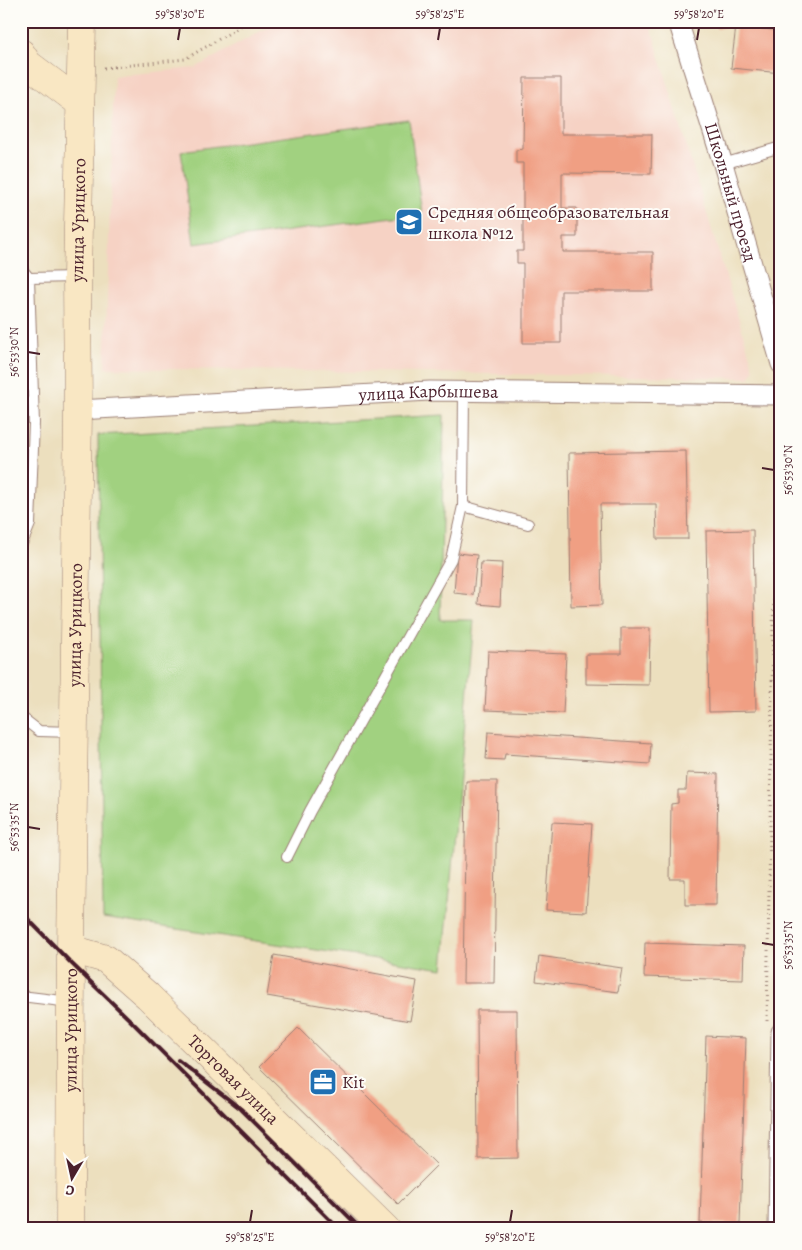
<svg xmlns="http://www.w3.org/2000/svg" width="802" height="1250" viewBox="0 0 802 1250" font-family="Alegreya,serif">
	<rect width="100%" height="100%" fill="#fdfcf7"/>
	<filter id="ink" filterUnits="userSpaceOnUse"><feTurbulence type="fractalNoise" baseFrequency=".02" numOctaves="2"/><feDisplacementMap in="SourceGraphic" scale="10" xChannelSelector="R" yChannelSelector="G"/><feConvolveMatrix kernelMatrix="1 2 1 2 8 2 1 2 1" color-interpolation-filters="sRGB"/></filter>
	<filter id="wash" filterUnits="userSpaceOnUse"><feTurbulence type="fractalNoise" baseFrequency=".0096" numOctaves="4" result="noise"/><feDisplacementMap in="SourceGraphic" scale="20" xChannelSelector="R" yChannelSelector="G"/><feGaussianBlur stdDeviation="1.12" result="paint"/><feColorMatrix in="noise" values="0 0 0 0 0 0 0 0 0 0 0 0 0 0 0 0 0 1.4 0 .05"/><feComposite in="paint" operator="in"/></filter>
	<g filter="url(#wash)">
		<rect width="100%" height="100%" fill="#ecdfbe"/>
		<path fill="#f6d2c4" d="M279 21H649L754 370 749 378 105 368 114 76 195 68Z"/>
		<path fill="#a1d180" stroke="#767856" d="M409 120 422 213 194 244 181 151Z
			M444 415 440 620H474L443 969 103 918 98 435Z"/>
		<g id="blocks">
			<path fill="#f09f83" d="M715 21H742V22L717 29Z
				M736 26 781 31V73L731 68Z
				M524 78H561V134H652L651 174 562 173V208H577V237H563V252H653V291H561V343H523V263H517V251H523V163H516V150L523 149Z
				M686 451 688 539H657L656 504H600L602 605 571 606 569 453Z
				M753 530 756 711 709 712 706 531Z
				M457 553 477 555 473 595 454 593Z
				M481 562 502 563 500 606 478 604Z
				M621 628H650L649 685 586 684V654H621Z
				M488 651 566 654 563 713 485 710Z
				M488 732 651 743 650 764 505 754 504 760 486 759Z
				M687 773 718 774 716 905H685V879H670L671 804 678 803V790H686Z
				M466 781H497L494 983H463Z
				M552 822 592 824 586 912 546 910Z
				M645 943 744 946 743 980 644 977Z
				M274 955 417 981 410 1021 267 996Z
				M539 956 622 968 618 992 536 981Z
				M477 1010H517L518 1158 478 1159Z
				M298 1028 437 1165 398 1204 259 1067Z
				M706 1036 746 1038 740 1224 700 1223Z"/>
		</g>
	</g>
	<g filter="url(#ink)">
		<use href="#blocks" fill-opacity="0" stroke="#9b7f74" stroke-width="1"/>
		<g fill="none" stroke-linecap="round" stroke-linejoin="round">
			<defs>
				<path id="lane" d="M723 164 781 147
					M21 268 29 278 34 423 30 524 21 546
					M21 289 29 278 76 277
					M463 506 528 524
					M21 717 39 731 73 732
					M287 857 310 811 451 559 463 506 464 391
					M21 996 70 1002"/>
				<g id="street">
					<path id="s1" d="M678 21 723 164 781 364"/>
					<path id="s2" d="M78 410 430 391 781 395"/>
					<path d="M778 1229 781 1032"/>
				</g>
				<g id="secondary">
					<path d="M21 53 28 64 80 103"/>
					<path id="s3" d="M71 949 106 959 148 996 386 1229"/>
					<path id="s4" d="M70 1229 71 949 78 410 77 277 82 21"/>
				</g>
			</defs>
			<use href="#lane" stroke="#9b7f74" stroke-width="12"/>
			<use href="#street" stroke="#9b7f74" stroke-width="21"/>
			<use href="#secondary" stroke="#9b7f74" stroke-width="29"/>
			<path stroke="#9b7f74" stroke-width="3" stroke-dasharray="1 4" stroke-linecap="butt" d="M104 68 185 59 250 21
				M767 1021 773 628 780 415"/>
			<use href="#lane" stroke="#fff" stroke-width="10"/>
			<use href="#street" stroke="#fff" stroke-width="19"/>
			<use href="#secondary" stroke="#f9e7c3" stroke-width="28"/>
			<path stroke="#4a1f2b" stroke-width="4" d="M21 912 72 964 130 1020 339 1229
				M178 1060 241 1109 361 1229"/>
		</g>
	</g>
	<path fill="none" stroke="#4a1f2b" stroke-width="2" d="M178 40 180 28M438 40 440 28M697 40 699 28M28 352 40 354M762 468 774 470M28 827 40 829M762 943 774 945M250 1222 252 1210M510 1222 512 1210"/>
	<defs>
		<symbol id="school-square" viewBox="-11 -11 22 22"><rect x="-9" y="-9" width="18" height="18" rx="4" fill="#1f6fb2" stroke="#fdfcf7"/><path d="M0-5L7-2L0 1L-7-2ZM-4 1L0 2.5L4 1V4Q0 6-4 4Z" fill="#fff"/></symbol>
		<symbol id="office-square" viewBox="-11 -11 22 22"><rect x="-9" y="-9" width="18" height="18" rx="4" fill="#1f6fb2" stroke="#fdfcf7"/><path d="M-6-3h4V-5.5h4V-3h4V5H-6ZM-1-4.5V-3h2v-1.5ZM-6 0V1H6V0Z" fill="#fff"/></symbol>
	</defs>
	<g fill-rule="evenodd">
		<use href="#school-square" x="393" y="206" width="32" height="32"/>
		<use href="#office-square" x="307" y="1066" width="32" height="32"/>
	</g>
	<g text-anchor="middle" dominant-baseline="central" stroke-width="4" stroke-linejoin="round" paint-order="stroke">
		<g font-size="18" fill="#4a1f2b" stroke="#fdfcf7">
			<text stroke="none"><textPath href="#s1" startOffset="179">Школьный проезд</textPath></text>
			<text stroke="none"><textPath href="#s4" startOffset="1009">улица Урицкого</textPath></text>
			<text stroke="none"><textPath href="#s2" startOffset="351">улица Карбышева</textPath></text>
			<text stroke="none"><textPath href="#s4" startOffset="604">улица Урицкого</textPath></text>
			<text stroke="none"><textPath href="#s4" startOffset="199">улица Урицкого</textPath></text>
			<text stroke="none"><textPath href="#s3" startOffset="212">Торговая улица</textPath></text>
		</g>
		<g font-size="18" fill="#4a1f2b" stroke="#fdfcf7" text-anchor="start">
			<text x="428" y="212">Средняя общеобразовательная<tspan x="428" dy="21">школа №12</tspan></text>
			<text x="342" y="1082">Kit</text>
		</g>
	</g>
	<rect width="802" height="1250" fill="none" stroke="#fdfcf7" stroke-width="55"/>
	<g transform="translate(72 1178) rotate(189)" stroke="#fdfcf7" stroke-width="4" paint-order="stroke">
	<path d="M0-4L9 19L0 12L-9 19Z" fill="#4a1f2b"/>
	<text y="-8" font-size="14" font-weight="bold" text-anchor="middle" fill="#4a1f2b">С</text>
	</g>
	<rect x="28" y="28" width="746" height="1194" fill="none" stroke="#4a1f2b" stroke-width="2"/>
	<g font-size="12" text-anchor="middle" fill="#4a1f2b">
		<text x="180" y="18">59°58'30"E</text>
		<text x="440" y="18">59°58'25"E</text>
		<text x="699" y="18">59°58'20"E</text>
		<text transform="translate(14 352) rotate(-90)" y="4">56°53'30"N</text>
		<text transform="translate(788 470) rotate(-90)" y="4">56°53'30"N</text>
		<text transform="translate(14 827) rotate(-90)" y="4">56°53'35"N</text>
		<text transform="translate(788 945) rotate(-90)" y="4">56°53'35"N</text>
		<text x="250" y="1241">59°58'25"E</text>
		<text x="510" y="1241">59°58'20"E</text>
	</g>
</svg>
